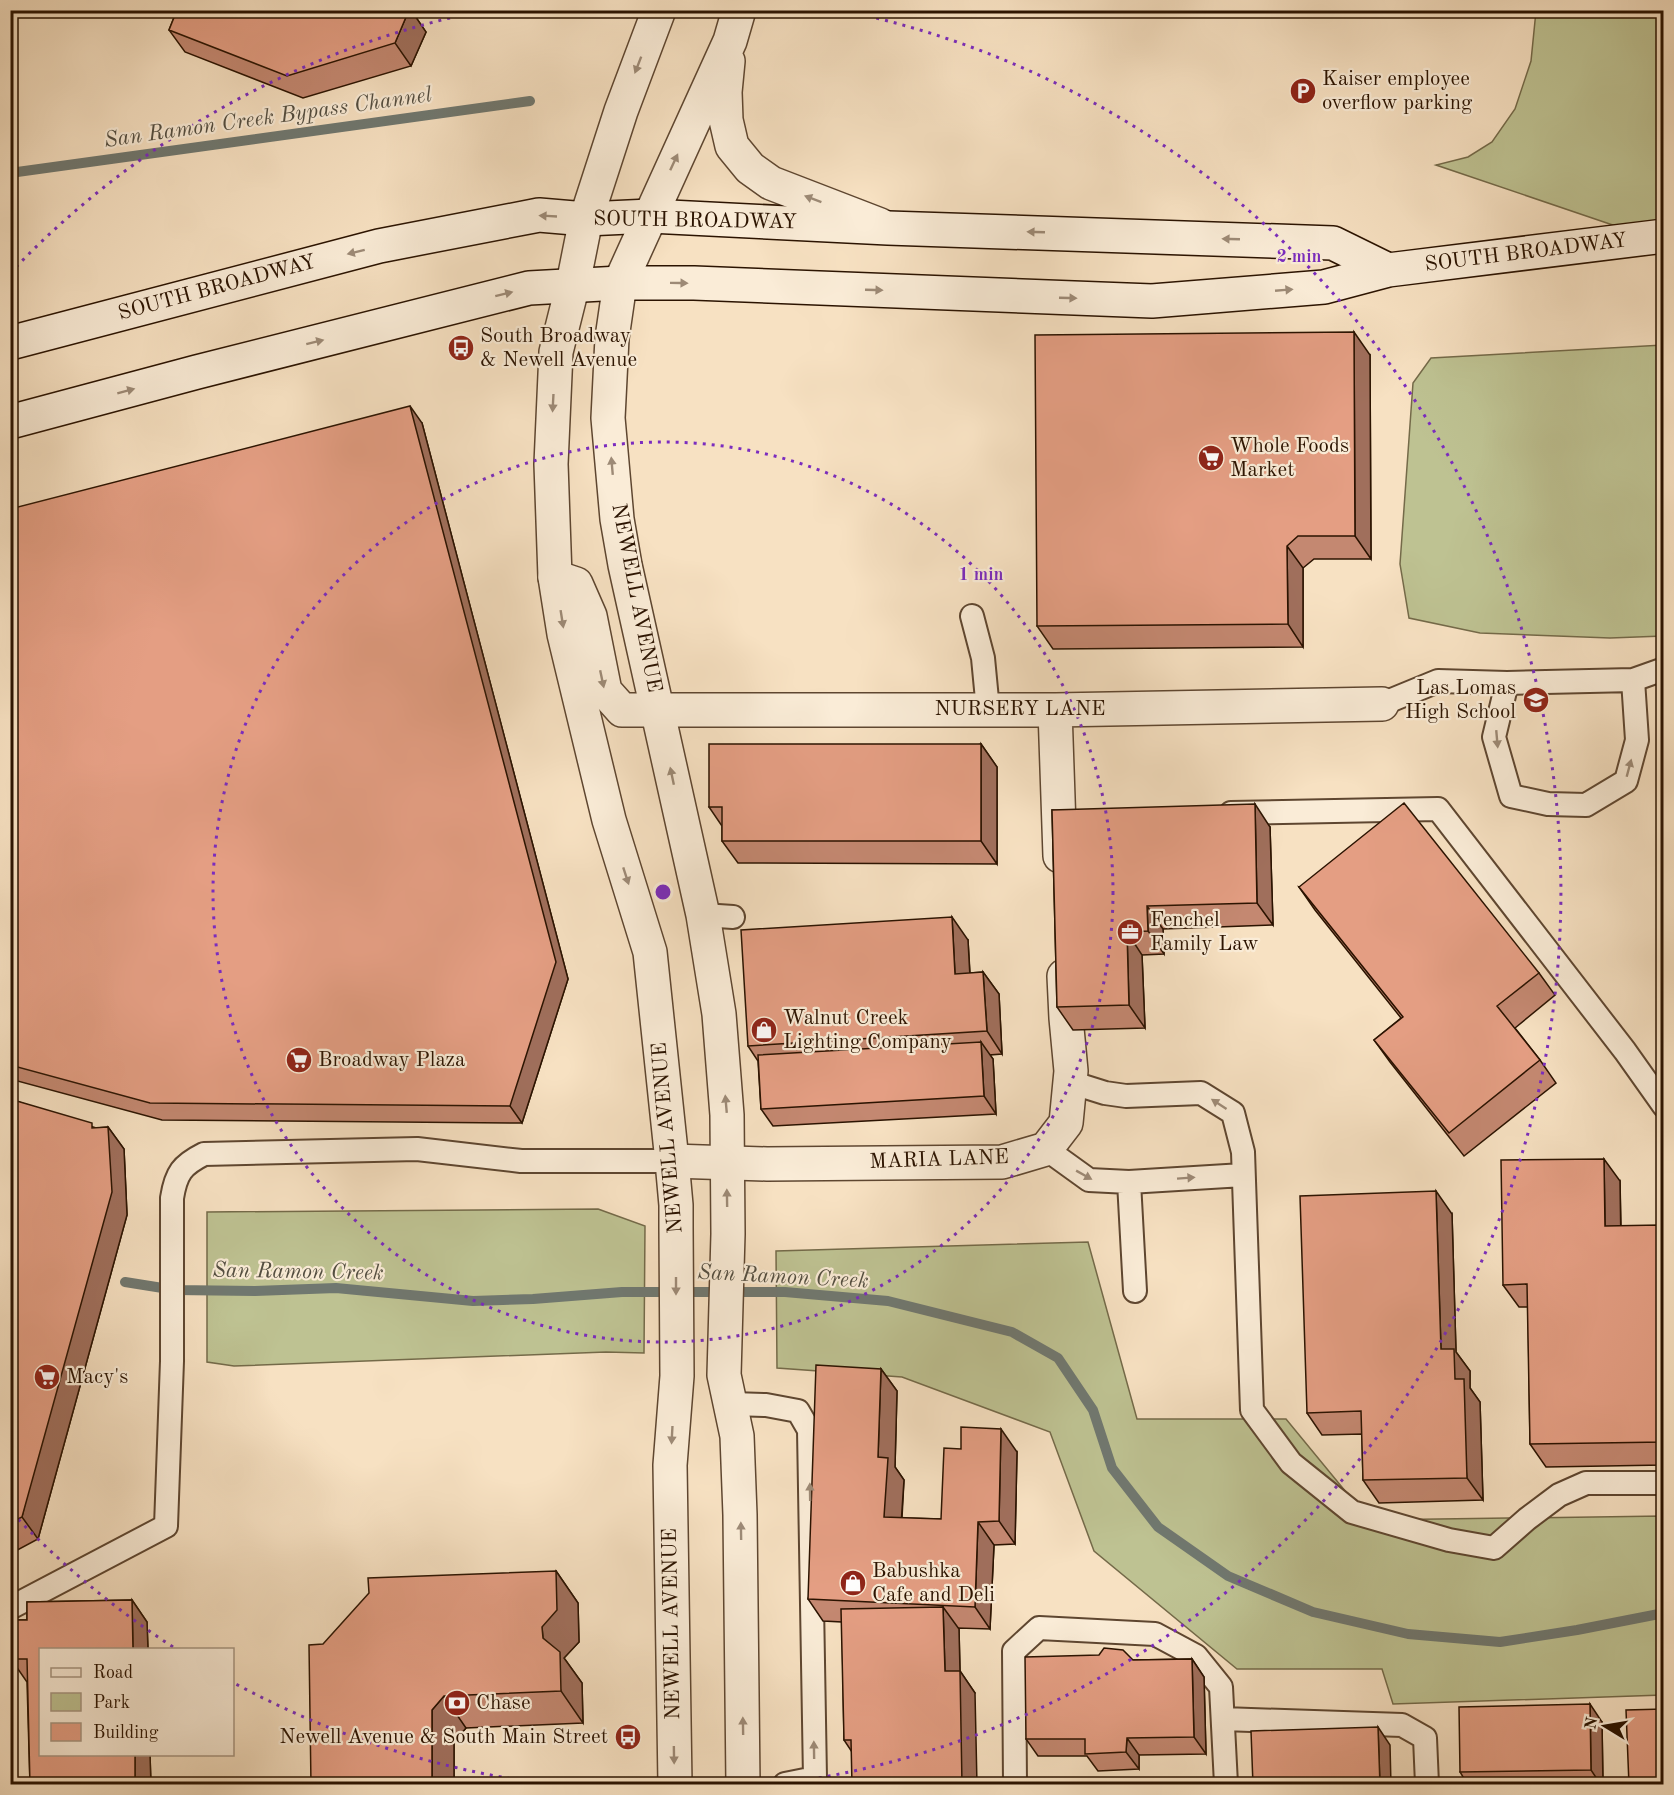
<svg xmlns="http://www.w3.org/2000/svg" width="1674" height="1795" viewBox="0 0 1674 1795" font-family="'Old Standard TT',serif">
	<rect width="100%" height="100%" fill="#f7e1c2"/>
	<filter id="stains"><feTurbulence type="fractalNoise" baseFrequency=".00333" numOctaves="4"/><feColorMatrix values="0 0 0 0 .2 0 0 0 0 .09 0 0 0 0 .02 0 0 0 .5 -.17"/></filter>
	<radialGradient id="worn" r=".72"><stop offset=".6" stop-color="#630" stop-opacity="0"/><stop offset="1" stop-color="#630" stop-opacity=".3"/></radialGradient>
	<path fill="#bec292" stroke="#746a49" stroke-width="1.5" d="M1536 11H1663V236L1648 237 1436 165 1468 157 1492 142 1515 109 1531 61Z
		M1663 345V636L1610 638 1480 633 1409 618 1400 564 1413 383 1431 358Z
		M598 1209 645 1226 644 1353 606 1352 234 1366 207 1362V1212Z
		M1088 1242 1137 1419H1286L1369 1520 1663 1516V1695L1393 1704 1382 1669H1237L1094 1551 1050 1432 902 1377 777 1368 776 1251Z"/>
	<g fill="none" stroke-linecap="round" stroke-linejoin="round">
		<path stroke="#707870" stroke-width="10" d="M10 173 530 101
			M125 1282 175 1290 255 1291 336 1288 473 1301 533 1299 622 1292H785L888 1301 1012 1332 1058 1358 1093 1410 1112 1468 1158 1527 1228 1576 1313 1612 1408 1634 1500 1642 1577 1630 1664 1613"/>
		<defs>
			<path id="service" d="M972 616 983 658 988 710
				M1633 680 1664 669
				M1382 704 1438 681 1507 683 1633 680 1637 740 1626 781 1586 805 1548 804 1511 796 1494 737 1507 683
				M1231 813 1438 809 1625 1051 1664 1106
				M703 915 733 917
				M1070 1082 1105 1093 1126 1096 1201 1093 1233 1113 1243 1152 1252 1410 1291 1463 1352 1512 1449 1540 1494 1548 1527 1519 1559 1495 1586 1483H1664
				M1046 1149 1089 1180 1129 1182 1243 1175
				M1129 1182 1135 1291
				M732 1404 766 1405 798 1411 809 1430 815 1778 785 1784
				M10 1608 166 1526 172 1361V1198C176 1173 182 1165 204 1154L417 1149 521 1161H672
				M1223 1719 1402 1725 1425 1738 1427 1784
				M1015 1784 1014 1651 1039 1628 1155 1634 1196 1656 1221 1687 1226 1784"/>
			<path id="minor" d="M555 577 576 584 590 616 605 691 622 710H1055L1382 704
				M1055 710 1060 856
				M672 1161 767 1164 1002 1162 1046 1149 1066 1123 1071 1071 1066 1018 1064 976"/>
			<path id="tertiary" d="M659 10 621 111 586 219 573 284 556 352 551 464 555 577 564 634 609 820 650 952 672 1161 676 1205V1227L677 1376 670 1465 675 1784
				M739 10 730 41 620 283 612 338 608 418 617 519 625 565 703 915 719 1014 727 1115 728 1234 724 1375 737 1436 740 1515 743 1784
				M728 61 725 92 726 120 732 146 750 168 771 183 880 225"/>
			<path id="secondary" d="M10 343 379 246 539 215 586 219 650 216 888 228 1333 243 1388 270
				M10 422 197 372 529 288 620 283H694L1152 301 1324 287 1388 270 1664 236"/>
		</defs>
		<use href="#service" stroke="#5e4630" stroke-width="26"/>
		<use href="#minor" stroke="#5e4630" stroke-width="36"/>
		<use href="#tertiary" stroke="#5e4630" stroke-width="36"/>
		<use href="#secondary" stroke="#2b1300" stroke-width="36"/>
		<use href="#service" stroke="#faecd7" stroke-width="22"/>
		<use href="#minor" stroke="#faecd7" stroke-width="33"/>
		<use href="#tertiary" stroke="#faecd7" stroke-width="33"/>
		<use href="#secondary" stroke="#faecd7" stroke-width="33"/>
	</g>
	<path fill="#c48871" stroke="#2b1300" stroke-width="1.5" d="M177 10H411L426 32 411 66 303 98 185 52 169 30Z
		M1370 355 1371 559H1314L1303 568V647L1053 649 1037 626Z
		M422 423 568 979 522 1123 162 1120 10 1079V509Z
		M981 744 997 767V864L738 863 722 841V826L709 807Z
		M1052 810 1270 827 1273 925 1163 929 1164 954 1142 955 1145 1028 1073 1030 1057 1007Z
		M1299 887 1539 973 1555 995 1515 1028 1540 1060 1556 1083 1464 1156 1390 1062 1374 1040 1401 1018 1315 910Z
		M968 940 970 973 983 972 999 994 1002 1054 990 1055 993 1059 996 1114 773 1126 761 1109 758 1061 748 1046Z
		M10 1099 96 1128 108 1127 124 1149 127 1215 38 1539 10 1554Z
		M1620 1181 1621 1226 1664 1229V1465L1546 1467 1530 1444 1528 1307H1519L1503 1285Z
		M1452 1214 1456 1352 1470 1371V1388L1480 1402 1483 1500 1379 1503 1363 1480 1362 1434 1322 1435 1307 1413Z
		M881 1369 897 1391 895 1467 904 1480 902 1518 941 1519 1017 1452 1015 1544 994 1545 990 1629 958 1628 959 1629 960 1671 975 1693 852 1752 844 1740 842 1622 823 1621 808 1599Z
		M556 1571 578 1603 579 1642 564 1658 582 1683 583 1723 466 1728 454 1742V1785H311Z
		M132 1600 147 1622 148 1650H40V1755H150L151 1785H30L27 1682 11 1659V1620H27V1602Z
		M1192 1659 1204 1677 1206 1754 1139 1755V1769L1098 1771 1087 1756H1038L1026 1739 1133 1660Z
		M1602 1722 1603 1785H1468L1460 1772Z"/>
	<path fill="#a06f5c" stroke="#2b1300" stroke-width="1.5" d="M409 10H411L426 32 411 66 395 43Z
		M1354 332 1370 355 1371 559 1355 536Z
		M410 406 422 423 568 979 522 1123 510 1106Z
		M1287 546 1303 568V647L1288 624Z
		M981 744 997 767V864L981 841Z
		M1255 804 1270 827 1273 925 1257 903Z
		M1147 906 1163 929 1164 954 1148 931Z
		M952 917 968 940 971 996 955 974Z
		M1127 932 1142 955 1145 1028 1129 1005Z
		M983 972 999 994 1002 1054 987 1031Z
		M981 1042 993 1059 996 1114 984 1096Z
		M108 1127 124 1149 127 1215 38 1539 22 1517Z
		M1604 1159 1620 1181 1621 1248 1605 1226Z
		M1436 1191 1452 1214 1456 1352 1470 1371V1388L1480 1402 1483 1500 1467 1478 1455 1379 1441 1349Z
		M1660 1225 1664 1229V1421Z
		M881 1369 897 1391 895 1467 904 1480 900 1540 884 1517 878 1457Z
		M1001 1429 1017 1452 1015 1544 999 1521Z
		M978 1522 994 1545 990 1629 975 1607Z
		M556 1571 578 1603 579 1642 564 1658 582 1683 583 1723 561 1691 543 1638 542 1627Z
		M132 1600 147 1622 148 1650H133Z
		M943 1607 959 1629 960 1671 975 1693 977 1785H962L945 1671Z
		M1192 1659 1204 1677 1206 1754 1194 1737Z
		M444 1696 466 1728 454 1742V1785H432V1710Z
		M1590 1704 1602 1722 1603 1785H1601L1591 1770Z
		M1378 1727 1390 1745 1391 1785H1380Z
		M1127 1738 1139 1755V1769L1126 1752Z
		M135 1755H150L151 1785H135Z
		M365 1779 369 1785H360Z"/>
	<path fill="#e49e83" stroke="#2b1300" stroke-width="1.5" d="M177 10H409L395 43 287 76 169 30Z
		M1354 332 1355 536H1298L1287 546 1288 624 1037 626 1035 335Z
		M410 406 556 962 510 1106 150 1103 10 1065V509Z
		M709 744H981V841H722V807H709Z
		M1404 803 1539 973 1497 1006 1540 1060 1449 1133 1374 1040 1403 1017 1299 887Z
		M1255 804 1257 903 1147 906 1148 931 1127 932 1129 1005 1057 1007 1052 810Z
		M952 917 955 974 983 972 987 1031 748 1046 741 930Z
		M981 1042 984 1096 761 1109 758 1055Z
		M10 1099 92 1123V1128L108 1127 112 1192 22 1517 10 1523Z
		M1604 1159 1605 1226 1660 1225 1664 1442 1530 1444 1527 1284 1503 1285 1501 1160Z
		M1436 1191 1441 1349H1454L1455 1379H1464L1467 1478 1363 1480 1361 1411 1307 1413 1300 1196Z
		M816 1365 881 1369 878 1457 888 1458 884 1517 941 1519 944 1448 961 1449V1427L1001 1429 999 1521 978 1522 975 1607 808 1599Z
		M556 1571 557 1610 542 1627 543 1638 560 1652 561 1691 444 1696 432 1710V1785H385L379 1778 365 1779 360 1785H311L309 1645 323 1644 369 1593 368 1578Z
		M132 1600 133 1650H40V1755H135V1785H30L27 1659H11V1620H27V1602Z
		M943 1607 945 1671H960L962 1785H852L851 1740H844L841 1609Z
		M1104 1648 1123 1650 1133 1660 1192 1659 1194 1737 1127 1738 1126 1752 1085 1754V1739H1026L1025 1657 1099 1655Z
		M1590 1704 1591 1770 1460 1772 1459 1707Z
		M1664 1709V1785H1629L1626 1710Z
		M1378 1727 1380 1785H1253L1251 1731Z"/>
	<defs><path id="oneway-solid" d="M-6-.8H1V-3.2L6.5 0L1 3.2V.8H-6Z" transform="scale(1.5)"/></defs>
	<g fill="#9d8a76">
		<use href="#oneway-solid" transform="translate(638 65) rotate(111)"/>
		<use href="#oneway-solid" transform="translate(674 162) rotate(-65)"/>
		<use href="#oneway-solid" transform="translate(813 199) rotate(-159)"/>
		<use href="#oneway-solid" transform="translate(548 216) rotate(-177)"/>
		<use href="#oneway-solid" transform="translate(1036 232) rotate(-178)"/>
		<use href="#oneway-solid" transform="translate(1231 239) rotate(-178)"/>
		<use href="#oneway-solid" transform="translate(356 252) rotate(166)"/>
		<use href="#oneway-solid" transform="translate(679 283) rotate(1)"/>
		<use href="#oneway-solid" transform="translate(874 290) rotate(2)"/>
		<use href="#oneway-solid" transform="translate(1284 290) rotate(-5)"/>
		<use href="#oneway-solid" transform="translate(504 294) rotate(-14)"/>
		<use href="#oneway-solid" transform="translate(1068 298) rotate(2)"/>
		<use href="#oneway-solid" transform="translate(315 342) rotate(-14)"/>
		<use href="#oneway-solid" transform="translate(126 391) rotate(-15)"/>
		<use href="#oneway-solid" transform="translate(553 403) rotate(93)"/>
		<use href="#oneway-solid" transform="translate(612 466) rotate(-95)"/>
		<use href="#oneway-solid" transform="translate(562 619) rotate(81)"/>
		<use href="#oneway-solid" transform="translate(602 679) rotate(78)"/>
		<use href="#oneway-solid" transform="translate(1497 739) rotate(85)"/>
		<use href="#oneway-solid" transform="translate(1629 768) rotate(-75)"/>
		<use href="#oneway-solid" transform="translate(672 776) rotate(-102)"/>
		<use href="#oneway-solid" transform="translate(626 876) rotate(72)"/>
		<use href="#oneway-solid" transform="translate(726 1104) rotate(-95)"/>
		<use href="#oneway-solid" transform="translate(1219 1104) rotate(-147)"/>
		<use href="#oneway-solid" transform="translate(1084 1175) rotate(29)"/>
		<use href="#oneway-solid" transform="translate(1186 1178) rotate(-4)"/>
		<use href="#oneway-solid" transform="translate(727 1198) rotate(-91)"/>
		<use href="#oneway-solid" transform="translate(676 1286) rotate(90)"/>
		<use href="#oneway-solid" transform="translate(672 1435) rotate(93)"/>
		<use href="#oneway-solid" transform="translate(810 1492) rotate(-91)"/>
		<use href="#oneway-solid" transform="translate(741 1531) rotate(-91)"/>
		<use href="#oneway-solid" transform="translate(743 1726) rotate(-91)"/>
		<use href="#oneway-solid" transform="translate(814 1750) rotate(-91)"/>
		<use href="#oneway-solid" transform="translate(674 1755) rotate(89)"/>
	</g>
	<g fill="none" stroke="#7b2cbf" stroke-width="3" stroke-dasharray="3 6">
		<circle cx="663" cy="892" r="450"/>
		<path d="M546 1784A900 900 0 0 1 234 1683M173 1647A900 900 0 0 1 16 1517M16 267A900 900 0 0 1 476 12M850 12A900 900 0 0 1 780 1784"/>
	</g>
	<defs>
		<symbol id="parking-disc" viewBox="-11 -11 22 22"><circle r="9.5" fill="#8f2418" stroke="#faecd7"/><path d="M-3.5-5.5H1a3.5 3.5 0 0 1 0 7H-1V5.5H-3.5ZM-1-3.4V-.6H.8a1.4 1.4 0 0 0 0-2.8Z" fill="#fff"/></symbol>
		<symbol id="bus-disc" viewBox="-11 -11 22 22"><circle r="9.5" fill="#8f2418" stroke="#faecd7"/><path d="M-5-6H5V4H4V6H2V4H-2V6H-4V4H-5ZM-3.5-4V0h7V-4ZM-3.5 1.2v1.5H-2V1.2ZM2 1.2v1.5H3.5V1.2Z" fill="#fff"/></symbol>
		<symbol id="supermarket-disc" viewBox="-11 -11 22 22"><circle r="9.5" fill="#8f2418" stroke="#faecd7"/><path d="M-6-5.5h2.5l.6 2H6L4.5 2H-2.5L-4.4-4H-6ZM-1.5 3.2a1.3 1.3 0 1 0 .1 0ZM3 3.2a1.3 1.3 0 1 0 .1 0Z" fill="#fff"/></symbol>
		<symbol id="school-disc" viewBox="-11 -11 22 22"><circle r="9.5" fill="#8f2418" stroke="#faecd7"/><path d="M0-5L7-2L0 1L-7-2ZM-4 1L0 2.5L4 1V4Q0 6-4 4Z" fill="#fff"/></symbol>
		<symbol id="office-disc" viewBox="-11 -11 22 22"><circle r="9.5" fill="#8f2418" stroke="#faecd7"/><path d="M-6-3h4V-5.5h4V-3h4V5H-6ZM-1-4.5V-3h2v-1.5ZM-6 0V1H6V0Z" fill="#fff"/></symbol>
		<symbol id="shop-disc" viewBox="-11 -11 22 22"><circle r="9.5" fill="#8f2418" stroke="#faecd7"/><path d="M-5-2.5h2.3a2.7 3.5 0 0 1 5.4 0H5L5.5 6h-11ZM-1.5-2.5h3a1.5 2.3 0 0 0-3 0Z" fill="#fff"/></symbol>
		<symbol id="bank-disc" viewBox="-11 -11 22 22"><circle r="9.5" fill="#8f2418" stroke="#faecd7"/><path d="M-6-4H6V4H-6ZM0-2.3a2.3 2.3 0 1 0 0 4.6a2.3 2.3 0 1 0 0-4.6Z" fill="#fff"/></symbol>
	</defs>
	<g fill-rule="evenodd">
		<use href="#parking-disc" x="1288" y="76" width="30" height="30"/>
		<use href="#bus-disc" x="446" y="333" width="30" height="30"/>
		<use href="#supermarket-disc" x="1196" y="443" width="30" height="30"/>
		<use href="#school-disc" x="1521" y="685" width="30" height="30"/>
		<use href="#office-disc" x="1115" y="917" width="30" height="30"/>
		<use href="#shop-disc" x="749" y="1015" width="30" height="30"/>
		<use href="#supermarket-disc" x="284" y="1045" width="30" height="30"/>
		<use href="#supermarket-disc" x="32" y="1362" width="30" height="30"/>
		<use href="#shop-disc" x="838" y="1568" width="30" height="30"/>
		<use href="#bank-disc" x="442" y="1688" width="30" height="30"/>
		<use href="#bus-disc" x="613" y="1722" width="30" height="30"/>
	</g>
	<g text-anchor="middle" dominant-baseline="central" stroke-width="4.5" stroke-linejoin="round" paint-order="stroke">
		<g font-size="21" fill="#2b1300" stroke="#faecd7" text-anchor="start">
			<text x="1322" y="79">Kaiser employee<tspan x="1322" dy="24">overflow parking</tspan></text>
			<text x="480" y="336">South Broadway<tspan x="480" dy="24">&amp; Newell Avenue</tspan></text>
			<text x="1230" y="446">Whole Foods<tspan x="1230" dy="24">Market</tspan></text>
			<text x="1516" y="688" text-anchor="end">Las Lomas<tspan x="1516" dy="24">High School</tspan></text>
			<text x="1150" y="920">Fenchel<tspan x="1150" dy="24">Family Law</tspan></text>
			<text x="783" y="1018">Walnut Creek<tspan x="783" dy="24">Lighting Company</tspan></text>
			<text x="318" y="1060">Broadway Plaza</text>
			<text x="66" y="1377">Macy's</text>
			<text x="872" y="1571">Babushka<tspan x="872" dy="24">Cafe and Deli</tspan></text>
			<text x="476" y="1703">Chase</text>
			<text x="608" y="1737" text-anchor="end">Newell Avenue &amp; South Main Street</text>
		</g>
		<g font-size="21" fill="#2b1300" stroke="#faecd7">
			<text transform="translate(695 221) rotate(1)">SOUTH BROADWAY</text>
			<text transform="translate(1526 253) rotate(-7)">SOUTH BROADWAY</text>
			<text transform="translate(217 288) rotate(-15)">SOUTH BROADWAY</text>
			<text transform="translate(636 598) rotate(79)">NEWELL AVENUE</text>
			<text x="1020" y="709">NURSERY LANE</text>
			<text transform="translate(668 1138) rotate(-95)">NEWELL AVENUE</text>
			<text transform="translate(939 1160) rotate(-2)">MARIA LANE</text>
			<text transform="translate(672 1624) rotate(-91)">NEWELL AVENUE</text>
		</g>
		<g font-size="22" font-style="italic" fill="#534e41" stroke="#faecd7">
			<text transform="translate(268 118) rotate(-8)">San Ramon Creek Bypass Channel</text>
			<text transform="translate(298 1272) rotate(1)">San Ramon Creek</text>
			<text transform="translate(783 1277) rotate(3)">San Ramon Creek</text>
		</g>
	</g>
	<circle cx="663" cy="892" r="9" fill="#7b2cbf" stroke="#faecd7" stroke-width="3"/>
	<g font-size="18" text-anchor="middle" font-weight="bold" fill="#7b2cbf" stroke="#faecd7" stroke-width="4.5" stroke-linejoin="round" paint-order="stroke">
		<text x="1299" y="262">2 min</text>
		<text x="981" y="580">1 min</text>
	</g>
	<rect width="1674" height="1795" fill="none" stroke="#f7e1c2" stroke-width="36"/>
	<rect x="12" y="12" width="1650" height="1771" fill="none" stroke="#2b1300" stroke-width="3"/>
	<rect x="18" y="18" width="1638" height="1759" fill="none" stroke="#2b1300" stroke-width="1.5"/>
	<rect x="39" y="1648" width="195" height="108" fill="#faecd7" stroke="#a79581" stroke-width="1.5"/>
	<rect x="51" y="1668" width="30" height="9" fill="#faecd7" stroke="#a79581" stroke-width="1.5"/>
	<text x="93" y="1678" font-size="18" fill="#2b1300">Road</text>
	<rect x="51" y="1693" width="30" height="18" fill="#bec292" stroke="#a79581" stroke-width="1.5"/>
	<text x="93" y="1708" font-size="18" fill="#2b1300">Park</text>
	<rect x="51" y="1723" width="30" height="18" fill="#e49e83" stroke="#a79581" stroke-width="1.5"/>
	<text x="93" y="1738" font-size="18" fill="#2b1300">Building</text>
	<g transform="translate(1605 1726) rotate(281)" stroke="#faecd7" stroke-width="4.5" paint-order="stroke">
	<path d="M0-4.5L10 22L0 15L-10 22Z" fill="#2b1300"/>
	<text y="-9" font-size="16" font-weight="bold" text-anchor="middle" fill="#2b1300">N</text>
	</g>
	<rect width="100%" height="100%" filter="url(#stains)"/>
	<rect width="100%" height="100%" fill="url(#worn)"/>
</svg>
